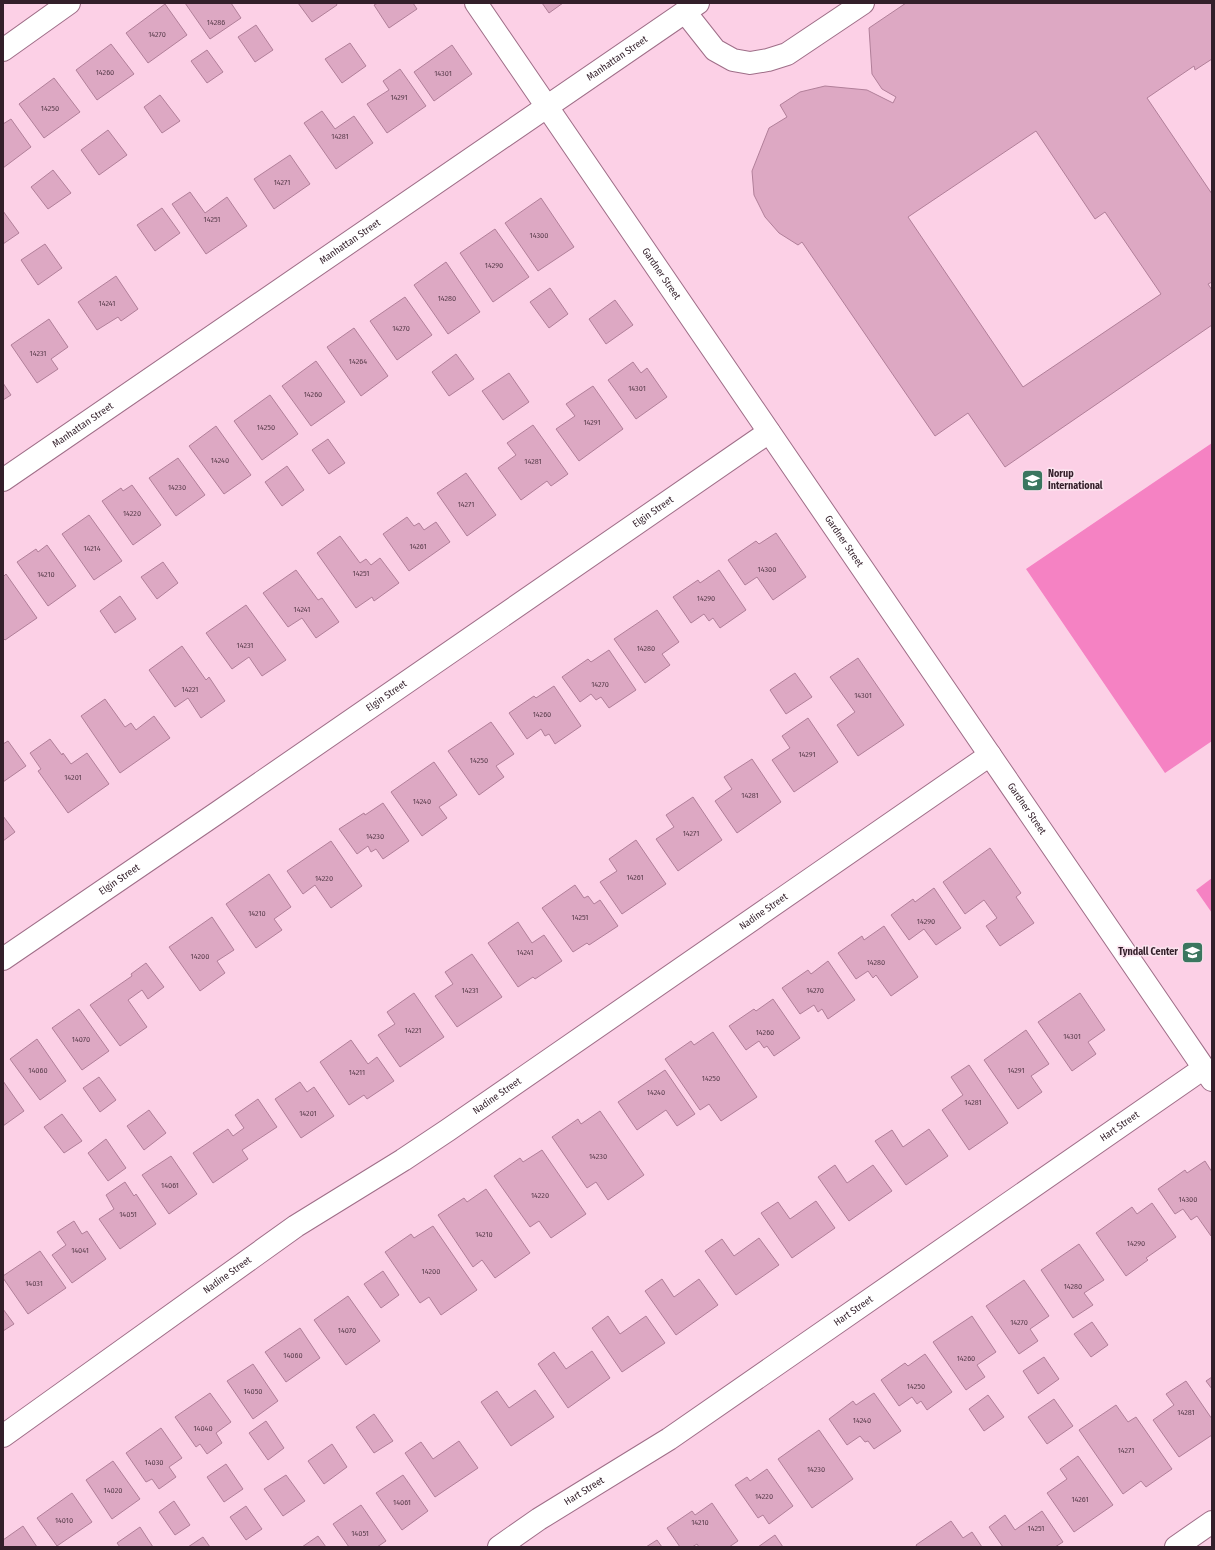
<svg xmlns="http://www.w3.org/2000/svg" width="1215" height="1550" viewBox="0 0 1215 1550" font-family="'Fira Sans Condensed',sans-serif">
	<rect width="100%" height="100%" fill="#fcd0e6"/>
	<path fill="#f582c3" d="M1212 443V741L1165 773 1026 569Z
		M1212 878V913L1196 890Z"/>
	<path fill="#dda8c3" stroke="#b17f99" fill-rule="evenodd" d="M185 3H231L241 18 210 39Z
		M298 3H336L337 5 312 22Z
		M378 3H413L417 9 389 28 374 5Z
		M542 3H563L549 13Z
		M906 3H1212V59L1195 70 1194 66 1147 98 1212 194V282L1208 284 1212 290V325L1005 467 968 413 935 436 802 242 798 245 779 233 765 217 754 195 752 171 769 128 787 117 780 105 800 92 825 86 867 90 893 103 896 97 882 89 872 74 869 28ZM1036 131 1095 219 1105 212 1161 294 1023 387 908 217Z
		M165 4 187 35 148 63 126 33Z
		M256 25 273 50 255 62 238 37Z
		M350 43 366 66 342 83 325 59Z
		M111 44 134 74 97 100 76 70Z
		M452 45 472 74 434 101 414 72Z
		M207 50 223 72 207 83 191 61Z
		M400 69 426 106 387 133 367 104 389 90 383 81Z
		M54 78 80 112 44 138 19 104Z
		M160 95 180 121 162 133 144 107Z
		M322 111 335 129 354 116 373 143 336 169 304 123Z
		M11 119 31 147 3 168V124Z
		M108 130 127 155 99 175 81 150Z
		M290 155 310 184 274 209 254 179Z
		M53 170 71 193 48 209 31 187Z
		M190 192 205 213 227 197 247 226 206 254 172 204Z
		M541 198 574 247 538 271 505 223Z
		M162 208 180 233 155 251 137 225Z
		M3 211 19 233 3 244Z
		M495 229 529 277 493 302 460 253Z
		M45 244 62 268 38 285 21 260Z
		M446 262 480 312 448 334 414 285Z
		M116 276 138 309 121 321 118 317 97 330 78 302Z
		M550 288 568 314 549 328 530 302Z
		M405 297 432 335 397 360 370 321Z
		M615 300 633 325 606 344 589 319Z
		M49 319 68 347 51 359 58 369 37 383 11 345Z
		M354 328 388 376 361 396 327 347Z
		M456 354 474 379 449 396 432 372Z
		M316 361 345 402 311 426 282 386Z
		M633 362 641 373 647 368 667 397 636 419 608 380Z
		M509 373 529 402 503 420 482 391Z
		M3 383 11 395 3 400Z
		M593 386 623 429 579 461 556 429 575 416 566 404Z
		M270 395 298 434 262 460 234 421Z
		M533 425 568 474 551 486 547 481 521 500 498 468 516 455 507 443Z
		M216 426 251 475 224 494 189 446Z
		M328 439 345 463 329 474 312 450Z
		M178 458 205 495 176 516 149 478Z
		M287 466 304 490 282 506 265 482Z
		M466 473 496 515 467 536 437 493Z
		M132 485 161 525 133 545 102 501 121 488 123 491Z
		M89 515 122 561 94 580 62 534Z
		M407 517 414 526 419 523 424 530 436 522 450 542 409 571 383 534Z
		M776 533 806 577 773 600 757 577 745 585 728 560 756 541 759 544Z
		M340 536 360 563 366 559 371 565 380 558 399 583 374 601 372 597 356 608 317 553Z
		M47 545 76 586 48 606 17 562 36 549 38 552Z
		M163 562 178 583 157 599 141 577Z
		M296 570 318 600 322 598 339 622 316 638 302 618 288 627 263 593Z
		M719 570 746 610 720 628 713 618 709 621 704 614 691 623 673 597 698 580 700 583Z
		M6 574 37 618 5 640 3 638V577Z
		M120 596 136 619 115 633 100 611Z
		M246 605 286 660 262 676 249 657 232 669 206 633Z
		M657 610 679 642 662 654 670 665 645 683 614 639Z
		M182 646 206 680 209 677 225 701 201 718 188 698 175 707 149 670Z
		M609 650 636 690 609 708 601 697 596 700 591 694 580 702 562 677 588 659 591 662Z
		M858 658 904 725 858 756 837 725 855 712 830 677Z
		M795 673 812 697 786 714 770 690Z
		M554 686 581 726 555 744 549 734 545 736 541 729 527 739 509 713 534 696 536 698Z
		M105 699 125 727 131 723 136 730 154 716 170 738 120 773 81 716Z
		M808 718 838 762 794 792 772 760 790 748 782 736Z
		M491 722 514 754 496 766 504 777 479 795 448 751Z
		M50 739 62 755 63 753 71 764 87 753 109 784 68 813 38 771 41 769 30 753Z
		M8 741 26 766 3 782V744Z
		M752 759 781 802 737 833 715 801 732 789 724 777Z
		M434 762 457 795 439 807 447 818 422 836 391 792Z
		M693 797 722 840 678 871 656 839 674 827 666 815Z
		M383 803 409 841 383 859 376 849 371 852 368 846 357 854 339 829 364 813 365 815Z
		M3 816 15 832 3 841Z
		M636 840 666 884 622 914 600 882 617 871 609 859Z
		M331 841 362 886 331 908 315 885 303 894 287 871Z
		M990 848 1021 893 1016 897 1034 923 1000 946 986 926 997 918 984 900 965 914 943 882Z
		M269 874 291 907 274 919 282 930 256 948 226 904Z
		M575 885 584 898 588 896 594 904 600 900 618 926 589 945 587 943 573 952 542 908Z
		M934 888 961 928 936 945 924 929 909 940 891 915 913 899 915 902Z
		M212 917 234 950 217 961 225 973 200 991 169 947Z
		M518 922 532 943 544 935 562 961 535 979 533 977 518 987 488 943Z
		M884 926 918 977 891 996 876 975 873 978 868 971 856 979 838 953 862 936 864 940Z
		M472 954 502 997 457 1027 435 996 453 984 445 972Z
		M828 961 855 1000 828 1019 822 1009 818 1012 814 1005 800 1014 782 988 808 970 811 974Z
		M146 963 164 987 148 999 142 990 128 1000 147 1027 120 1046 90 1005 132 976 131 974Z
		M414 993 444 1037 400 1067 378 1035 395 1024 387 1012Z
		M1080 993 1105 1030 1088 1042 1096 1054 1072 1071 1038 1022Z
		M773 999 800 1038 774 1056 767 1046 764 1048 759 1041 746 1050 729 1026 754 1009 756 1011Z
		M79 1009 109 1051 82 1070 52 1028Z
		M1026 1030 1049 1064 1031 1076 1042 1092 1018 1109 984 1060Z
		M713 1032 757 1097 721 1121 709 1104 700 1110 665 1059 691 1041 694 1045Z
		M37 1039 66 1081 40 1100 10 1059Z
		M351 1040 368 1064 377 1057 394 1081 367 1099 364 1095 349 1105 320 1062Z
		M969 1065 1008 1123 969 1150 942 1110 963 1095 951 1077Z
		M665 1070 695 1114 677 1126 666 1110 637 1130 618 1102Z
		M99 1077 116 1100 100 1112 83 1088Z
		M3 1081 24 1111 3 1126Z
		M300 1082 307 1092 314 1087 334 1116 301 1138 275 1099Z
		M258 1099 277 1127 242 1150 248 1159 213 1183 193 1153 228 1129 233 1136 244 1128 235 1115Z
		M149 1110 166 1133 144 1150 127 1126Z
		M600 1111 644 1175 608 1200 596 1182 587 1188 552 1137 578 1119 581 1124Z
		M62 1114 82 1141 64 1153 44 1127Z
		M929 1129 948 1156 906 1185 875 1141 892 1130 903 1147Z
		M106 1139 126 1168 108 1181 88 1153Z
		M542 1150 586 1214 551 1238 539 1221 530 1227 494 1176 520 1158 523 1162Z
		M171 1156 197 1194 169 1214 142 1175Z
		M1205 1161 1212 1172 1211 1236 1197 1216 1191 1220 1183 1209 1175 1214 1158 1189 1185 1170 1187 1173Z
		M835 1165 847 1183 873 1165 892 1191 849 1221 818 1177Z
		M125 1182 134 1196 136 1194 156 1224 120 1249 99 1219 114 1209 106 1195Z
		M486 1189 530 1253 495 1278 482 1260 473 1267 438 1215 464 1198 467 1202Z
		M816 1201 835 1228 792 1258 761 1213 778 1202 790 1219Z
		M1152 1203 1176 1237 1146 1258 1148 1260 1126 1276 1096 1233 1132 1207 1137 1214Z
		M74 1221 82 1234 87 1231 106 1259 72 1283 52 1255 66 1245 57 1232Z
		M433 1226 477 1290 441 1315 429 1297 420 1303 385 1252 411 1234 414 1238Z
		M759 1238 779 1265 736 1295 705 1251 722 1239 734 1256Z
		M1079 1244 1104 1280 1084 1293 1093 1305 1073 1318 1041 1270Z
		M40 1251 66 1288 28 1314 3 1278V1276Z
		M383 1271 399 1295 381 1308 364 1284Z
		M662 1279 674 1297 699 1279 718 1305 676 1335 645 1291Z
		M1024 1280 1049 1316 1030 1329 1038 1341 1019 1354 986 1306Z
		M348 1296 380 1341 346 1365 314 1320Z
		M3 1309 14 1324 3 1331Z
		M608 1316 620 1334 646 1316 665 1343 622 1372 592 1328Z
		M972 1316 996 1352 977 1365 985 1377 966 1390 933 1342Z
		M1092 1322 1108 1345 1091 1357 1074 1334Z
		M300 1328 320 1358 286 1382 265 1352Z
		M592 1351 610 1378 568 1408 538 1364 554 1352 566 1369Z
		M925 1354 952 1392 927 1410 921 1401 917 1404 912 1397 899 1406 881 1380 905 1363 908 1366Z
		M1044 1357 1059 1379 1038 1394 1023 1371Z
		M253 1364 278 1401 253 1419 227 1381Z
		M1212 1377V1389L1206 1381Z
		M1186 1381 1212 1419V1435L1179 1457 1153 1420 1174 1405 1166 1394Z
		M535 1390 554 1417 511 1446 481 1402 497 1391 509 1408Z
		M210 1393 231 1422 216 1433 222 1443 207 1454 200 1444 196 1447 175 1417Z
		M874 1393 901 1431 874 1449 868 1441 865 1442 860 1436 847 1445 829 1419 853 1401 856 1405Z
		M988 1395 1004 1417 984 1431 969 1409Z
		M1054 1399 1073 1426 1047 1444 1028 1417Z
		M1116 1405 1128 1422 1136 1417 1172 1469 1146 1487 1141 1481 1123 1494 1079 1430Z
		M374 1414 393 1441 374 1453 356 1427Z
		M266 1421 284 1448 268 1460 249 1433Z
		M161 1428 182 1458 169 1467 176 1477 159 1489 152 1479 146 1482 126 1453Z
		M819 1430 853 1479 812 1508 778 1459Z
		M459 1441 478 1468 435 1497 405 1453 421 1442 433 1459Z
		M332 1444 347 1467 324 1484 308 1461Z
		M1078 1456 1113 1505 1074 1532 1047 1493 1067 1479 1060 1469Z
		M113 1461 140 1499 112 1519 86 1480Z
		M226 1464 243 1489 224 1502 207 1477Z
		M767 1469 793 1506 769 1524 763 1515 758 1518 735 1485 747 1477 750 1481Z
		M286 1475 305 1501 283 1516 264 1489Z
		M403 1475 428 1511 402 1530 376 1493Z
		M72 1493 92 1522 57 1546 37 1518Z
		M174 1501 190 1525 175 1535 159 1512Z
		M712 1503 738 1541 729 1547H699L697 1544 692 1547H680L667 1528 692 1511 695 1515Z
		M361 1505 386 1541 377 1547H349L333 1524Z
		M246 1506 262 1529 246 1540 230 1517Z
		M1042 1511 1063 1542 1055 1547H1003L989 1527 1005 1515 1015 1530Z
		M951 1521 963 1538 972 1532 982 1547H917L916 1545Z
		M23 1526 37 1547H3V1540Z
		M140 1527 153 1547H120L117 1543Z
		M775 1535 783 1547H758Z
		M318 1536 326 1547H302Z
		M203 1537 210 1547H188Z
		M657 1540 662 1547H646Z"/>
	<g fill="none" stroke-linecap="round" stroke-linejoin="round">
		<defs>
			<g id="minor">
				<path id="s1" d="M476 3 1212 1080"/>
				<path d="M685 12 715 50 733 60 750 63 768 60 787 54 863 3"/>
				<path d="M3 50 69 3"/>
				<path id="s2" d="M3 480 698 3"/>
				<path id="s3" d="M3 959 217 813 769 432"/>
				<path id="s4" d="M3 1436 296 1226 403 1160 448 1130 990 755"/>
				<path id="s5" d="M499 1547 539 1519 669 1439 1204 1068"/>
				<path d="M1176 1547 1212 1522"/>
			</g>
		</defs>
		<use href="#minor" stroke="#9f6e88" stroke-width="24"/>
		<use href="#minor" stroke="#fff" stroke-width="22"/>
	</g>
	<defs>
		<symbol id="school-square" viewBox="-11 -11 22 22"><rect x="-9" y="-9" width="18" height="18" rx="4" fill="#3b765f" stroke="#fbe4ef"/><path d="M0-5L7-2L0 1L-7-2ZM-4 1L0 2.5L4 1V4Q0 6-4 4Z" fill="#fff"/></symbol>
	</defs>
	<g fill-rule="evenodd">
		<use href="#school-square" x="1020" y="468" width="25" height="25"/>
		<use href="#school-square" x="1180" y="940" width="25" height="25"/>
	</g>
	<g text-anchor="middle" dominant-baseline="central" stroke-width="3" stroke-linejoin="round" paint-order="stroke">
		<g font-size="8" fill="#5e4150">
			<text x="216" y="22">14286</text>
			<text x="157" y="34">14270</text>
			<text x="105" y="72">14260</text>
			<text x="443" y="73">14301</text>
			<text x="399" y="97">14291</text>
			<text x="50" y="108">14250</text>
			<text x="340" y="136">14281</text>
			<text x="282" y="182">14271</text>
			<text x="212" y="219">14251</text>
			<text x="539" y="235">14300</text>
			<text x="494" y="265">14290</text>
			<text x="447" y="298">14280</text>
			<text x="107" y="303">14241</text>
			<text x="401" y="328">14270</text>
			<text x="38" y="353">14231</text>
			<text x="358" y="361">14264</text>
			<text x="637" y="388">14301</text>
			<text x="313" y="394">14260</text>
			<text x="592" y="422">14291</text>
			<text x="266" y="427">14250</text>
			<text x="220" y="460">14240</text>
			<text x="533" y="461">14281</text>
			<text x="177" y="487">14230</text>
			<text x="466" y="504">14271</text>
			<text x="132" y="513">14220</text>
			<text x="418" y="546">14261</text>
			<text x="92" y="548">14214</text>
			<text x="767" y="569">14300</text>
			<text x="361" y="573">14251</text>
			<text x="46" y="574">14210</text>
			<text x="706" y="598">14290</text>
			<text x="302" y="609">14241</text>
			<text x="245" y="645">14231</text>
			<text x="646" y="648">14280</text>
			<text x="600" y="684">14270</text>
			<text x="190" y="689">14221</text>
			<text x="863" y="695">14301</text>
			<text x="542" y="714">14260</text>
			<text x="807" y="754">14291</text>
			<text x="479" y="760">14250</text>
			<text x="73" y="777">14201</text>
			<text x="750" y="795">14281</text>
			<text x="422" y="801">14240</text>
			<text x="691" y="833">14271</text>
			<text x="375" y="836">14230</text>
			<text x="635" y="877">14261</text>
			<text x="324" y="878">14220</text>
			<text x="257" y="913">14210</text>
			<text x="580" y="917">14251</text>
			<text x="926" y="921">14290</text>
			<text x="525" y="952">14241</text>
			<text x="200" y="956">14200</text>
			<text x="876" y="962">14280</text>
			<text x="470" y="990">14231</text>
			<text x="815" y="990">14270</text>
			<text x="413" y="1030">14221</text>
			<text x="765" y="1032">14260</text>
			<text x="1072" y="1036">14301</text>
			<text x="81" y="1039">14070</text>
			<text x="38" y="1070">14060</text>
			<text x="1016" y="1070">14291</text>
			<text x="357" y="1072">14211</text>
			<text x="711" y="1078">14250</text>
			<text x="656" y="1092">14240</text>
			<text x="973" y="1102">14281</text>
			<text x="308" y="1113">14201</text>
			<text x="598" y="1156">14230</text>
			<text x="170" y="1185">14061</text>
			<text x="540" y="1195">14220</text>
			<text x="1188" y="1199">14300</text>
			<text x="128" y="1214">14051</text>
			<text x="484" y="1234">14210</text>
			<text x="1136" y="1243">14290</text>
			<text x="80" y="1250">14041</text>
			<text x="431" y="1271">14200</text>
			<text x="34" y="1283">14031</text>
			<text x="1073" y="1286">14280</text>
			<text x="1019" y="1322">14270</text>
			<text x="347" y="1330">14070</text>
			<text x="293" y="1355">14060</text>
			<text x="966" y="1358">14260</text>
			<text x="916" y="1386">14250</text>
			<text x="253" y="1391">14050</text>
			<text x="1186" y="1412">14281</text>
			<text x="862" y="1420">14240</text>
			<text x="203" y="1428">14040</text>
			<text x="1126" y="1450">14271</text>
			<text x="154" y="1462">14030</text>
			<text x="816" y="1469">14230</text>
			<text x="113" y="1490">14020</text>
			<text x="764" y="1496">14220</text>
			<text x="1080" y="1499">14261</text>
			<text x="402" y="1502">14061</text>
			<text x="64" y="1520">14010</text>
			<text x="700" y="1522">14210</text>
			<text x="1036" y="1528">14251</text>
			<text x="360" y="1533">14051</text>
		</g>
		<g font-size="10" fill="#331f2a" stroke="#fbe4ef">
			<text stroke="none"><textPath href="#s2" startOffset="745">Manhattan Street</textPath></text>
			<text stroke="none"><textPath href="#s2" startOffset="421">Manhattan Street</textPath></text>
			<text stroke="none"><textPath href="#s1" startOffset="328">Gardner Street</textPath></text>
			<text stroke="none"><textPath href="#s2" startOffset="97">Manhattan Street</textPath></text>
			<text stroke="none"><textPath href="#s3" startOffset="789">Elgin Street</textPath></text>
			<text stroke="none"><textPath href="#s1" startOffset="652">Gardner Street</textPath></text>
			<text stroke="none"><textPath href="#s3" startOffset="465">Elgin Street</textPath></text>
			<text stroke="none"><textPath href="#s1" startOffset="976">Gardner Street</textPath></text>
			<text stroke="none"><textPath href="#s3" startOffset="141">Elgin Street</textPath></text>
			<text stroke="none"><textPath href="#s4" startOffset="924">Nadine Street</textPath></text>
			<text stroke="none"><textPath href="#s4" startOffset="600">Nadine Street</textPath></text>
			<text stroke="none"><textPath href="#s5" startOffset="750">Hart Street</textPath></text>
			<text stroke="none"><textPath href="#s4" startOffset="276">Nadine Street</textPath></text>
			<text stroke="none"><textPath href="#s5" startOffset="426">Hart Street</textPath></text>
			<text stroke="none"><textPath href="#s5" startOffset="102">Hart Street</textPath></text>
		</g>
		<g font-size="10" font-weight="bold" fill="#331f2a" stroke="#fbe4ef" text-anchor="start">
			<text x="1048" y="474">Norup<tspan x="1048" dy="12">International</tspan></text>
			<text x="1178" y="952" text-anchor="end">Tyndall Center</text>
		</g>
	</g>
	<rect width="1215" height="1550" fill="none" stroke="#331f2a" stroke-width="8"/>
</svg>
